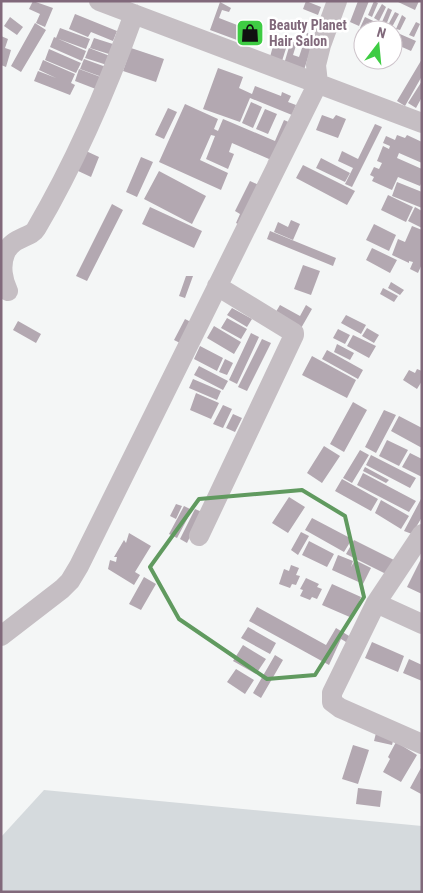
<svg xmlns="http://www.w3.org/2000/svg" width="423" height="893" viewBox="0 0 423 893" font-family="'Roboto Condensed',sans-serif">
	<rect width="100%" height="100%" fill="#f4f6f6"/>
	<path fill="#d5dadd" d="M44 790 422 826V892H1V837Z"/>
	<path fill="#b3a8b1" d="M33 1 53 8 45 27 36 23 40 14 29 9Z
		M306 1 321 7 318 15 303 9Z
		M358 1H369L359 26 350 22Z
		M374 1 378 3 372 17 368 15Z
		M396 1H419L415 10Z
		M220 2 231 8 229 12 222 10 219 18 250 30 245 43 210 30Z
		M382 4 386 7 379 21 374 18Z
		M388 8 392 10 386 25 382 22Z
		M395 12 399 14 392 27 388 25Z
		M75 14 117 31 113 41 91 32 88 37 69 29Z
		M402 15 406 18 400 30 396 29Z
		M10 17 23 27 17 35 4 26Z
		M365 17 392 30H365L360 28Z
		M416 22 420 24 414 37 409 35Z
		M35 23 46 30 21 72 11 66Z
		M60 28 90 39 86 49 56 38Z
		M393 31 416 41 411 51 393 43Z
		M307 33 315 36 304 70 284 64 292 37 298 39 293 55 299 57Z
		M276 35 289 39 282 61 270 57Z
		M1 36 8 39 5 48 11 50 6 67 1 65Z
		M54 37 86 51 82 61 50 47Z
		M94 38 116 45 112 55 90 48Z
		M89 48 110 56 107 65 85 58Z
		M131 48 164 59 156 82 123 71Z
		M49 49 81 63 76 73 45 60Z
		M84 59 106 67 102 77 80 69Z
		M422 59V76L405 106 397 101Z
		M43 60 75 74 71 83 75 85 70 95 34 81 38 71 56 78 39 70Z
		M218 68 243 77 239 88 252 94 255 86 281 96 282 92 291 96 288 102 296 105 292 115 250 98 240 122 203 109Z
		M79 69 106 79 101 91 75 81Z
		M422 81V97L416 108 408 103Z
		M251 102 262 107 253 128 242 123Z
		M185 104 218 119 214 129 218 131 223 119 275 141 284 120 293 124 267 163 269 159 232 143 229 152 234 154 228 169 206 159 215 136 211 135 200 160 228 173 221 190 159 162Z
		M168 108 177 112 164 139 155 135Z
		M265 109 277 114 268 134 256 129Z
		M322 115 333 119 336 115 346 119 338 138 316 130Z
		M375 124 382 127 352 187 345 184 353 168 338 161 342 151 358 159Z
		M397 135 405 138 407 135 422 142V163L399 153 397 158 422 169V182L420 186 398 177 392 190 372 181 374 177 370 175 374 167 379 169 382 163 377 161 383 146 389 149 390 146 383 143 386 136 395 140Z
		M86 151 99 157 91 177 76 170Z
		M141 157 153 162 137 197 126 192Z
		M321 158 350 173 345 182 316 168Z
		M303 165 355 191 347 205 296 178Z
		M159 171 206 196 192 224 144 199Z
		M250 181 261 186 242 226 236 223 240 214 235 211Z
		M397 182 422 192V208L392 196Z
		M388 195 413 207 406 222 381 210Z
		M112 204 123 210 87 281 76 276Z
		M150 207 202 231 194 248 142 224Z
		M415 207 422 211V228L408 221Z
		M291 220 300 224 293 240 274 232 278 222 288 227Z
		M374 224 396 235 389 251 366 240Z
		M412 226 422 230V264L418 273 410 269 413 262 409 261V263L392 255 398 239 405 242Z
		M270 231 336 258 333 266 267 239Z
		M372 248 397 260 390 273 366 260Z
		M303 265 320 271 311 295 294 289Z
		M186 276H193L185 298 179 296Z
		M391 282 404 290 400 295 388 288Z
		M383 288 398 296 394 302 380 294Z
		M280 305 300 316 306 305 312 309 300 330 274 315Z
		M232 308 252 319 247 327 227 315Z
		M346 315 366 325 361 334 341 323Z
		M227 318 247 329 241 339 221 328Z
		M185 319 191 322 180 343 174 340Z
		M18 321 41 334 36 343 13 330Z
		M214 326 241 342 234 354 207 338Z
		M367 328 379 335 374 343 362 336Z
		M338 329 350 335 345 344 333 338Z
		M251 333 259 337 237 384 229 380Z
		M353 335 376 346 369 358 347 346Z
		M262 339 271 343 247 391 238 387Z
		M337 344 354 353 350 360 334 352Z
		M200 346 223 358 217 371 194 359Z
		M327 350 363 370 358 379 322 359Z
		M312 356 356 380 347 398 302 375Z
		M225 359 233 363 227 375 219 372Z
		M199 366 228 381 223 390 194 375Z
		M417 369 422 371V381L417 389 403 380 409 370 415 373Z
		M193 379 221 391 217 400 189 388Z
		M196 393 219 403 211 419 190 410Z
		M353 402 367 410 344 452 330 444Z
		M223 405 232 409 223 428 213 424Z
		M384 410 396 415 376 453 365 447Z
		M233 414 242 418 235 432 226 428Z
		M399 416 422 428V448L391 431Z
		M387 440 408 450 399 466 379 456Z
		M324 446 340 456 322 483 307 473Z
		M360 450 369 455 352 483 343 478Z
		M410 453 422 459V477L402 467Z
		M371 455 416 478 410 488 366 465Z
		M365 467 389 480 386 483 363 471Z
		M363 473 416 501 409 512 357 485Z
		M342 479 378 499 371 511 335 491Z
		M289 497 305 507 288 533 272 523Z
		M422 497V517L412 534 404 531Z
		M381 500 409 516 401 529 375 513Z
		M176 504 182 506 176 519 170 516Z
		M184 506 192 510 177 538 169 534Z
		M195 509 202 512 187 543 180 539Z
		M312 518 352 539 344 552 305 530Z
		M301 532 309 536 298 555 291 550Z
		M129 533 151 546 135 572 140 575 134 585 108 569 110 560 116 562 117 557H114L124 540 126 543Z
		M354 540 394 560 386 574 346 554Z
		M309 541 334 554 327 567 302 555Z
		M338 555 353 561 351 567 355 560 371 568 363 584 332 570Z
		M422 557V594L407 587Z
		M291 565 299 568 296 575 300 576 296 585 292 584 290 588 279 584 284 569 289 571Z
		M144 577 156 584 141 610 129 604Z
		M306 578 319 584 317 587 322 589 317 599 312 597 310 600 300 596 303 590 300 589Z
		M332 584 361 597 352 618 322 605Z
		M257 607 326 645 336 628 354 639 351 645 341 639 329 665 249 621Z
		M248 627 276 643 270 654 241 638Z
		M372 642 404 656 398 672 365 658Z
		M243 645 266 659 256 674 233 661Z
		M275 655 283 660 261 698 253 693Z
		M409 659 422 665V681L403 673Z
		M236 669 254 680 245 694 227 682Z
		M376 733 394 737 392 745 374 741Z
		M396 742 417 755 401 782 383 772 390 759 388 757Z
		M353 745 369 750 358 784 342 779Z
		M422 766V793L421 794 410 788Z
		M358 788 382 791 380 807 356 804Z"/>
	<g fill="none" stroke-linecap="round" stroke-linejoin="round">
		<path stroke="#c5bec3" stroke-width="20" d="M99 1 422 123
			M8 291C3 281 0 266 5 254 11 237 31 238 36 229 76 161 107 89 134 14
			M422 534 376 603 332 693V702L340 708 422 744
			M199 536 294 335V333L217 286
			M376 603 422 624
			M1 636 62 589 70 581 79 566 318 83 316 65 321 45 337 1"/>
	</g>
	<path fill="none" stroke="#609a5f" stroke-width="4" stroke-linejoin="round" d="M302 490 345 516 364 597 315 675 267 679 179 619 150 567 199 499Z"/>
	<defs>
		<symbol id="shop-square" viewBox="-11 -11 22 22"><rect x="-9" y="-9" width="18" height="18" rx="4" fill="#3ecc43" stroke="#fff"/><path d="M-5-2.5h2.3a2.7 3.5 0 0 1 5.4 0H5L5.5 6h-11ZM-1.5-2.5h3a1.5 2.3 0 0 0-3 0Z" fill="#111"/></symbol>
	</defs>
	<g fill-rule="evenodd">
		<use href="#shop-square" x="234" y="17" width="32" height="32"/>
	</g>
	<g text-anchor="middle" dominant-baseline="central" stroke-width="5" stroke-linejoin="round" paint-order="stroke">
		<g font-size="14" font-weight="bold" fill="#81697b" stroke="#fff" text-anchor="start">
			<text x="269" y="25">Beauty Planet<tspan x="269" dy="16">Hair Salon</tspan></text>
		</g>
	</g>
	<rect width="423" height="893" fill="none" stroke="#81697b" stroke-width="5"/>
	<g transform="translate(378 45) rotate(16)"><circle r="24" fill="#ffffff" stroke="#cdc3ca"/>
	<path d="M0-4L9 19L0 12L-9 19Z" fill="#3ecc43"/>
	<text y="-8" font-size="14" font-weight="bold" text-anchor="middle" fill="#81697b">N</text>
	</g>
</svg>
